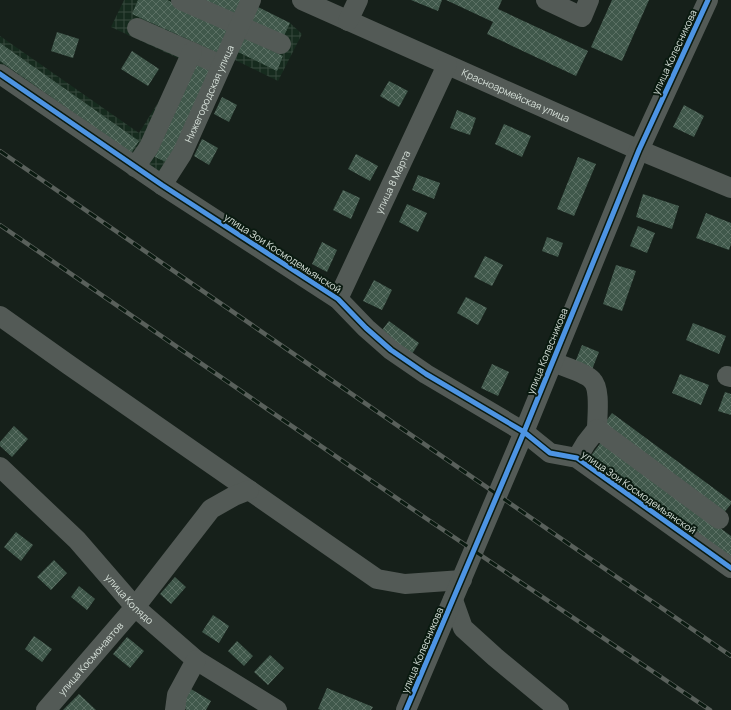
<svg xmlns="http://www.w3.org/2000/svg" width="731" height="710" viewBox="0 0 731 710" font-family="Manrope,sans-serif">
	<defs>
		<pattern id="industrial-grid" width="8" height="8" patternUnits="userSpaceOnUse"><rect width="8" height="8" fill="#162b1e"/><path d="M0 4h8M4 0v8" fill="none" stroke="#37493e"/></pattern>
		<pattern id="building-cross-hatch" width="8" height="8" patternUnits="userSpaceOnUse"><rect width="8" height="8" fill="#40584b"/><path d="M0 0l8 8M0 8l8-8" fill="none" stroke="#5b7064"/></pattern>
	</defs>
	<rect width="100%" height="100%" fill="#16201a"/>
	<path fill="url(#industrial-grid)" d="M124 0H241L290 23 302 34 278 81 233 59 163 174 0 66V36L139 133 184 61 111 27Z"/>
	<path fill="url(#building-cross-hatch)" d="M138 0H167L229 28 218 53 132 14Z
		M198 0H242L234 16Z
		M411 0H442L438 11Z
		M446 0H502L498 9 588 51 576 76 487 34 493 22Z
		M612 0H649L622 61 591 47Z
		M258 7 290 23 283 38 250 21Z
		M57 32 79 39 73 58 51 51Z
		M243 37 283 56 277 71 236 51Z
		M0 43 139 141 131 153 0 61Z
		M132 51 159 69 148 86 121 69Z
		M197 64 210 70 168 163 155 157Z
		M389 81 408 91 399 107 380 96Z
		M222 97 237 105 229 122 214 114Z
		M684 105 704 116 694 137 673 127Z
		M457 110 476 118 470 135 450 128Z
		M504 124 531 136 522 157 495 144Z
		M202 139 218 148 209 165 194 156Z
		M356 154 378 166 370 181 348 169Z
		M578 157 596 164 574 216 557 209Z
		M418 175 440 183 434 199 412 190Z
		M343 190 360 198 351 219 333 210Z
		M643 194 679 206 672 229 636 217Z
		M407 204 427 213 418 232 399 222Z
		M706 213 731 223V244L729 250 696 238Z
		M638 226 655 233 647 253 630 246Z
		M547 237 563 243 558 257 542 251Z
		M322 242 337 250 327 272 312 264Z
		M485 256 503 265 492 286 474 277Z
		M616 265 636 271 622 311 603 304Z
		M374 280 392 290 382 310 363 301Z
		M466 297 487 308 478 325 457 313Z
		M389 321 419 343 410 357 379 334Z
		M693 323 726 336 719 354 686 340Z
		M582 345 599 352 591 372 574 365Z
		M492 364 509 372 498 396 481 388Z
		M680 374 709 385 701 405 672 393Z
		M725 392 731 394V415L718 411Z
		M612 413 731 501V504L723 514 603 425Z
		M14 426 28 439 12 457 0 446V442Z
		M602 441 731 536V562L590 457Z
		M16 532 33 545 21 561 4 547Z
		M54 560 67 573 51 590 37 577Z
		M175 577 186 587 171 604 160 594Z
		M79 586 95 599 87 610 71 597Z
		M213 615 229 626 219 643 202 632Z
		M34 636 52 649 42 662 25 649Z
		M127 637 144 651 130 668 113 654Z
		M237 641 253 656 244 666 228 651Z
		M270 655 284 668 268 685 254 672Z
		M327 688 373 707 371 710H321L318 709Z
		M191 689 211 701 206 710H187L180 706Z
		M79 694 96 710H63Z"/>
	<g fill="none" stroke-linecap="round" stroke-linejoin="round">
		<g stroke="#535a56" stroke-width="20">
			<path d="M181 0 281 44"/>
			<path id="s1" d="M302 0 639 150 731 188"/>
			<path d="M546 0 582 17 589 0"/>
			<path d="M348 21 358 0"/>
			<path d="M137 28 221 65"/>
			<path d="M0 74 162 185 338 299 366 328 391 350 426 374 524 432 550 453 577 458 731 568"/>
			<path d="M135 167 149 147 192 52"/>
			<path id="s2" d="M162 185 182 154 251 0"/>
			<path id="s3" d="M338 299 447 65"/>
			<path d="M0 316 69 365 377 579 405 584 462 580"/>
			<path d="M553 362C562 366 586 373 592 380 601 389 597 417 597 429"/>
			<path d="M727 376 731 377"/>
			<path d="M577 458 586 443 597 429 719 519"/>
			<path id="s4" d="M0 467 77 540 135 607 196 660 277 710"/>
			<path d="M453 600 463 628 495 657 559 710"/>
			<path id="s5" d="M46 710 135 607 211 509 234 496 249 490"/>
			<path d="M175 710 177 695 196 660"/>
			<path d="M406 710 524 432 639 150 708 0"/>
		</g>
		<defs>
			<path id="rail" d="M0 151 731 656
				M0 225 424 517 710 710"/>
		</defs>
		<use href="#rail" stroke="#59605b" stroke-width="4.5"/>
		<use href="#rail" stroke="#0a1a10" stroke-width="3" stroke-dasharray="9" stroke-linecap="butt"/>
		<defs>
			<path id="cycleway" d="M0 74 162 185 338 299 366 328 391 350 426 374 524 432 550 453 577 458 731 568
				M406 710 524 432 639 150 708 0"/>
		</defs>
		<use href="#cycleway" stroke="#0a1a10" stroke-width="8"/>
		<use href="#cycleway" stroke="#4d94e3" stroke-width="5"/>
	</g>
	<g text-anchor="middle" dominant-baseline="central" stroke-width="4" stroke-linejoin="round" paint-order="stroke">
		<g font-size="10" fill="#d6e0d9" stroke="#0a1a10">
			<text transform="translate(674 52) rotate(-65)">улица Колесникова</text>
			<text stroke="none"><textPath href="#s2" startOffset="103">Нижегородская улица</textPath></text>
			<text stroke="none"><textPath href="#s1" startOffset="234">Красноармейская улица</textPath></text>
			<text stroke="none"><textPath href="#s3" startOffset="129">улица 8 Марта</textPath></text>
			<text transform="translate(283 253) rotate(33)">улица Зои Космодемьянской</text>
			<text transform="translate(547 351) rotate(-68)">улица Колесникова</text>
			<text transform="translate(639 492) rotate(35)">улица Зои Космодемьянской</text>
			<text stroke="none"><textPath href="#s4" startOffset="185">улица Колядо</textPath></text>
			<text transform="translate(422 650) rotate(-67)">улица Колесникова</text>
			<text stroke="none"><textPath href="#s5" startOffset="68">улица Космонавтов</textPath></text>
		</g>
	</g>
</svg>
